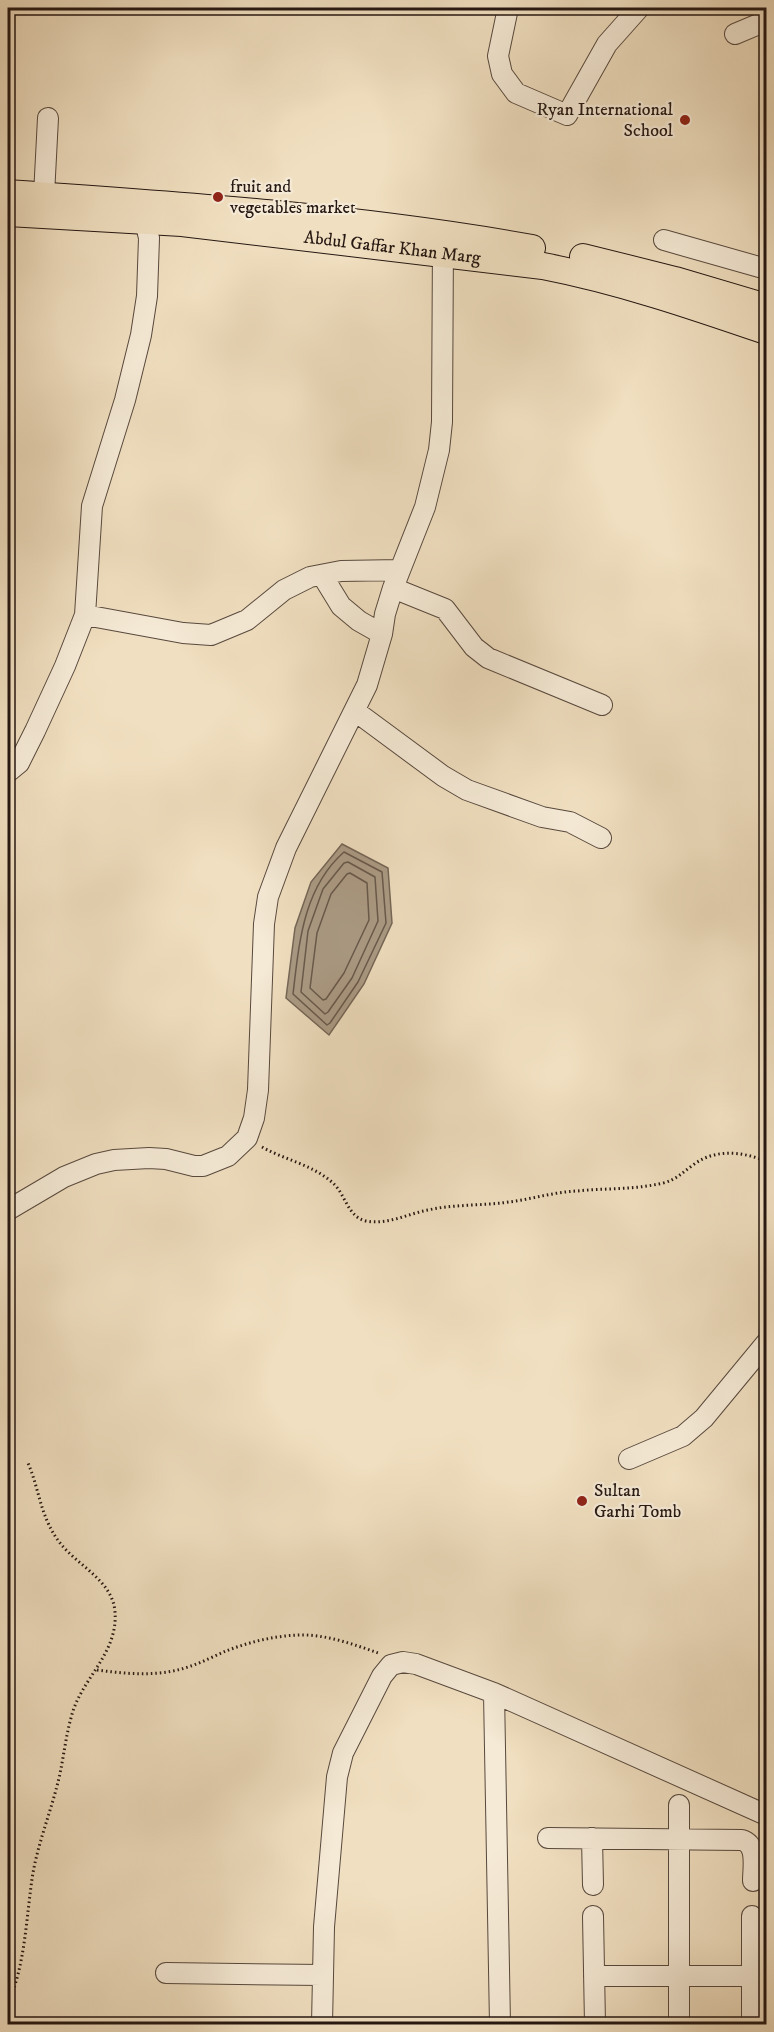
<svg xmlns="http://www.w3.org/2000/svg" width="774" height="2032" viewBox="0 0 774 2032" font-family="'IM FELL DW Pica',serif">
	<rect width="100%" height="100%" fill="#f0dfc0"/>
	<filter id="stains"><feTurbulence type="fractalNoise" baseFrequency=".00333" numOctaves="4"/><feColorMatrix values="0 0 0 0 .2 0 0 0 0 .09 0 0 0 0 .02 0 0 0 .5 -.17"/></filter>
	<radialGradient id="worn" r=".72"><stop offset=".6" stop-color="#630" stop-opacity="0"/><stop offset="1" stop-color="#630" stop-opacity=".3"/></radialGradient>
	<path fill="#ab9b85" stroke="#756657" stroke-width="1.5" d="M342 844 388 868 392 923 364 984 329 1035 286 998 295 928 311 882Z"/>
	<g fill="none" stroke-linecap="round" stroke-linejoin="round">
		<path stroke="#68594c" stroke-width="1.5" d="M344 852 382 872 386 923 358 982 330 1023 327 1025 293 994C299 944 303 888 344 852Z
			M348 862 375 877 378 921 352 978 328 1012 325 1014 301 992 308 931 323 889 344 863Z
			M350 873 367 883 369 920 344 973 326 999 323 1000 310 988 317 933 331 894 347 874Z"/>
		<defs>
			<path id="minor" d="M508 8 498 56 502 74 516 93 567 115 607 44 639 8
				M735 34 766 21
				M44 195 48 118
				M664 240 766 269
				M322 575 341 606 359 621 382 634
				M393 588 445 609 474 647 488 658 602 705
				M85 615 183 633 211 635 247 620 284 590 310 577 341 571 400 570
				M355 711 443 776 467 790 542 817 570 822 601 838
				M8 772 19 763 35 731 65 666 85 615 92 506 125 400 141 335 147 296 149 238 145 221
				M8 1210 64 1177 96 1164 114 1160 149 1158 166 1159 194 1166H203L228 1156 247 1138 254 1118 258 1090 264 924 268 897 286 848 367 685 382 634 385 614 393 588 425 507 439 450 442 422 443 241
				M629 1459 683 1436 704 1418 766 1343
				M494 1693 500 2024
				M679 1805V2024
				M548 1838 742 1840C758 1845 753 1867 753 1881
				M592 1838 593 1885
				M593 1916 595 2024
				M166 1973 322 1975
				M594 1976H766
				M322 2024 324 1927 337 1777 343 1753 382 1676 391 1665 403 1662 416 1664 494 1693 766 1815
				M752 2024V1916"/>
			<g id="major">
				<path d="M8 193C183 205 359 217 532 248"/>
				<path id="s1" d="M8 213 182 223 543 266C620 281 693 306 766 331"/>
				<path d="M583 257 675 280 766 307"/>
			</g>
		</defs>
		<use href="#minor" stroke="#58493e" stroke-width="22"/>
		<use href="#major" stroke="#251712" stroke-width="28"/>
		<path stroke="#251712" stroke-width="3" stroke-dasharray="1.5 3" stroke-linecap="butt" d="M262 1147C285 1160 314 1165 334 1184 346 1196 348 1217 366 1221 388 1225 407 1214 428 1210 455 1204 482 1206 509 1202 532 1199 554 1192 577 1191 605 1188 634 1190 663 1183 676 1180 683 1172 693 1165 715 1148 743 1152 766 1161
			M97 1670C127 1674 158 1677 188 1667 201 1663 214 1656 226 1651 249 1642 274 1636 298 1635 325 1634 353 1644 378 1653
			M8 2004C25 1965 26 1921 32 1879 37 1845 51 1812 59 1778 64 1756 66 1733 73 1711 84 1677 118 1652 115 1612 113 1581 78 1566 60 1543 40 1517 40 1491 28 1463"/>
		<use href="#minor" stroke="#f5ead6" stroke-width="20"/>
		<use href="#major" stroke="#f0dfc0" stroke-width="26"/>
	</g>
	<g fill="#8f2418" stroke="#f5ead6" stroke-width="2">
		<circle cx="685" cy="120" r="6"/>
		<circle cx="218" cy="197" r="6"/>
		<circle cx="582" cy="1501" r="6"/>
	</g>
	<g text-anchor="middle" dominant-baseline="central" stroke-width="4.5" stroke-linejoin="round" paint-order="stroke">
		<g font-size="18" fill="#251712" stroke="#f5ead6" text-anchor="start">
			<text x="673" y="110" text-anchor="end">Ryan International<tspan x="673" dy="21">School</tspan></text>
			<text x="230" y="187">fruit and<tspan x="230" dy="21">vegetables market</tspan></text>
			<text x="594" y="1491">Sultan<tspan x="594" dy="21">Garhi Tomb</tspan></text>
		</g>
		<g font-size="18" fill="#251712" stroke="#f5ead6">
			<text stroke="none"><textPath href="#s1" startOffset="386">Abdul Gaffar Khan Marg</textPath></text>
		</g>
	</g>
	<rect width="774" height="2032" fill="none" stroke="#f0dfc0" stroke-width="30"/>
	<rect x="9" y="9" width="756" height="2014" fill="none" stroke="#251712" stroke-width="3"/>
	<rect x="15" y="15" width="744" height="2002" fill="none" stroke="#251712" stroke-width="1.5"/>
	<rect width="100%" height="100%" filter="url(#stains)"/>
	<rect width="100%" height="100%" fill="url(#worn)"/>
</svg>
